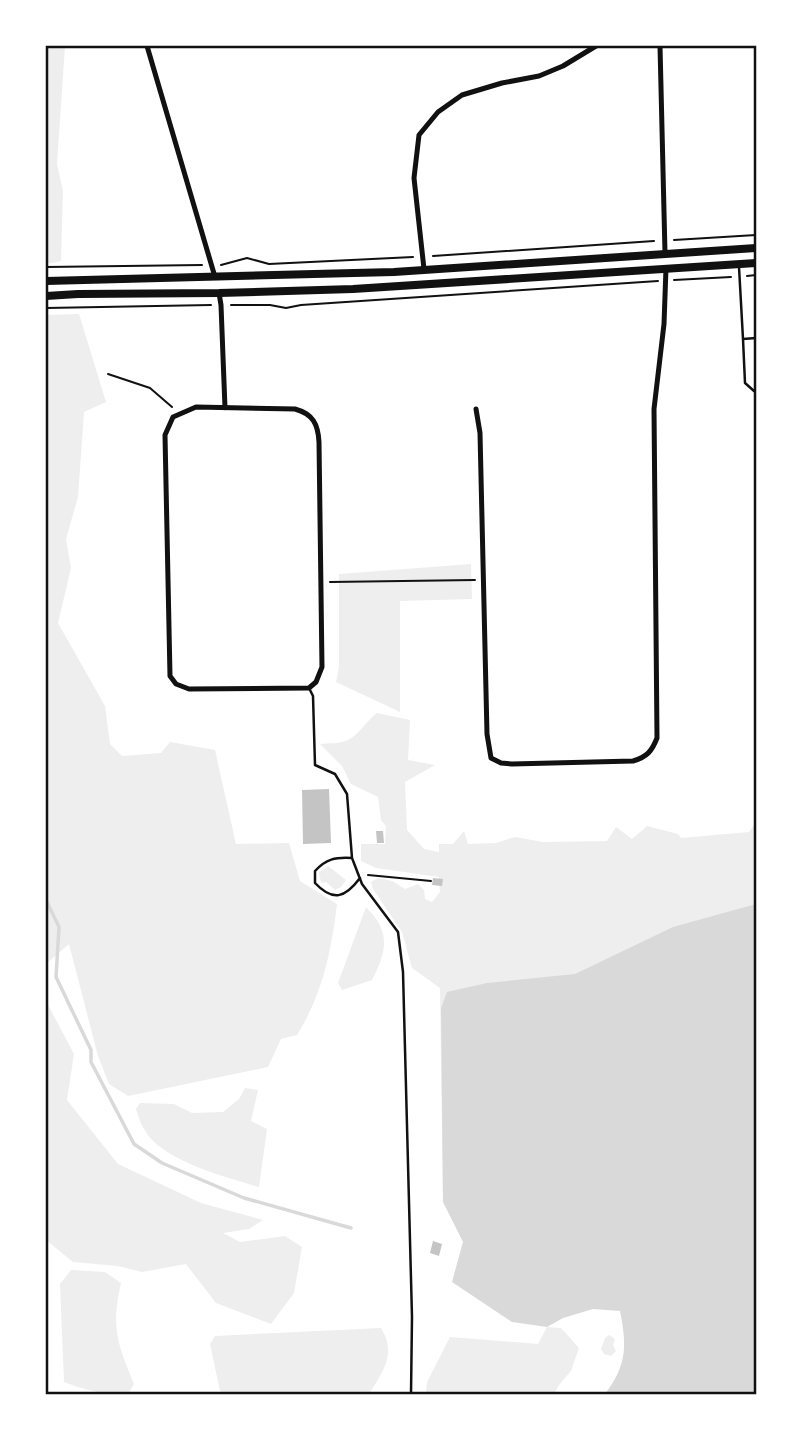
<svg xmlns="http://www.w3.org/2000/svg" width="802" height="1440" viewBox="0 0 802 1440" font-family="Quicksand,sans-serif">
	<rect width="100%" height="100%" fill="#fff"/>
	<path fill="#eee" d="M46 46H65L57 164 63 191 61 261 46 264Z
		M79 314 106 402 84 412 78 497 66 539 71 568 58 623 105 706 110 744 122 756 161 753 170 742 215 750 236 844 289 843 300 881 337 904C331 952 323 993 297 1035L281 1039 268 1067 128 1096 109 1084 98 1056 69 944 46 964V315Z
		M471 564 472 599 400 601V712L336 682 339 667V574Z
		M377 713 410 720 408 760 435 765 405 782 407 830 424 849 439 852V844H453L464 831 468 844 496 843 515 837 543 842 607 841 616 827 632 839 647 826 678 834 681 838 749 832 756 822V1394L654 1329 443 1202 440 988 412 968 402 932 373 889 371 882 378 878 392 881 405 889 418 884 424 890 425 899 432 902 440 892 439 877 376 868 361 861V844H385L386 826 381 820 378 797 351 784 342 766 320 744C328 743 340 744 348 740 359 735 366 721 377 713Z
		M328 866 346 880 341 887 335 890 326 882 321 883 319 872Z
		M366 907C391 932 387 951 372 980L342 990 338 983Z
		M46 1001 74 1054 67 1100 118 1164 201 1203 263 1220 249 1229 223 1233 240 1242 285 1236 302 1247 294 1293 271 1324 216 1303 186 1264 142 1272 118 1266 73 1262 46 1240Z
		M245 1088 258 1090 251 1121 267 1129 259 1187C226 1177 161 1161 144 1129 140 1123 138 1115 136 1109L140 1103 174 1104 192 1113 223 1112 239 1099Z
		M71 1270 105 1272 121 1283C111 1328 117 1342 134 1384L128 1394C106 1395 84 1390 64 1382L60 1284Z
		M547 1327 561 1328 579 1348 571 1371 559 1385 554 1394H426L427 1382 450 1337 538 1344Z
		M381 1328C397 1354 383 1371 369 1394H227L220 1391 210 1344 215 1336Z
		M609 1335 615 1339 613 1345 616 1351 611 1356 604 1354 601 1349 605 1338Z"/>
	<path fill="#d9d9d9" d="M756 904V1394H605C627 1365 627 1346 620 1311L593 1309 563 1318 547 1327 512 1322 452 1282 463 1242 443 1202 441 1008 447 992 487 983 575 974 673 927Z"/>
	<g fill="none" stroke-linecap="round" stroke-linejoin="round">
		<path stroke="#d9d9d9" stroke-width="3.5" d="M46 900 59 927 56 977 91 1050V1062L134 1144 162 1163 244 1198 351 1228"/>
	</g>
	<path fill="#c4c4c4" d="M329 789 331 843 303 844 302 790Z
		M376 831H383L384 843H377Z
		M433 878 443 879 442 886 432 885Z
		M433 1241 442 1244 439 1256 430 1253Z"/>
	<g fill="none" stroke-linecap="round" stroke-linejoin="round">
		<path stroke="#111" stroke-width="2" d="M674 240 756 235
			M433 256 654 241
			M221 265 247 258 269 264 413 257
			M46 267 202 265
			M747 276 756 275
			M674 280 731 277
			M231 305H270L286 308 301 305 658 281
			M46 308 211 305
			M108 374 150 388 172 407
			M330 582 475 580
			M368 875 431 881"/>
		<path stroke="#111" stroke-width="2.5" d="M739 267 743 339 756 338
			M743 339 745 383 754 391
			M309 688 313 696 315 765 335 774 347 794 352 858 362 884 398 932 403 972 412 1317 411 1394
			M352 858C335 857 326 859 315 871V883C333 902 345 898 360 878"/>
		<path stroke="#111" stroke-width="5" d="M147 46 215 277
			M660 46 665 253
			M424 269 414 178 419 135 438 112 462 95 502 83 539 76 563 66 596 46
			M219 293 221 305 225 408
			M196 407 295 409C313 414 318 424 319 442L322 667 316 682 309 688 189 689 176 684 170 676 165 435 173 417Z
			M476 409 480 433 487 734 491 758 501 763 512 764 633 761C647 757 652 751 657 738L654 409 664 324 666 268"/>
		<path stroke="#111" stroke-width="8" d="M46 281 394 272 756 248
			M46 296 78 294 219 293 353 289 756 263"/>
	</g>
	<rect width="802" height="1440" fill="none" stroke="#ffffff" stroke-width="94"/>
	<rect x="47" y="47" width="708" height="1346" fill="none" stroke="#111" stroke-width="2.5"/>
</svg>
